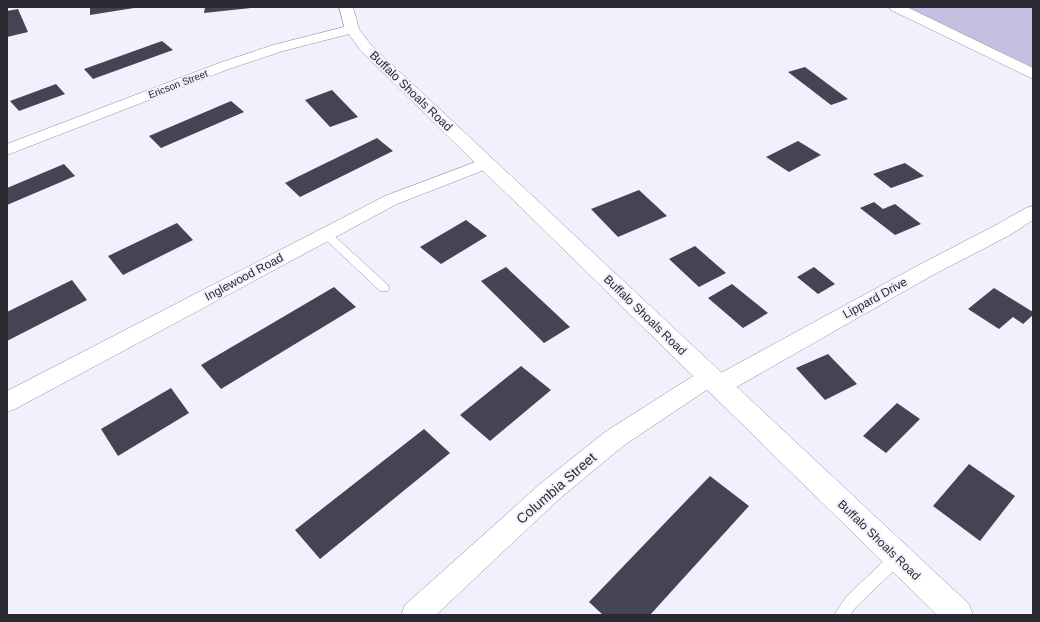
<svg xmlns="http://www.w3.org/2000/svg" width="1040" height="622" viewBox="0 0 1040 622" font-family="Helvetica,sans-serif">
	<rect width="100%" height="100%" fill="#f2f0fc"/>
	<path fill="#c4c0df" d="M896 7H1033V74Z"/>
	<path fill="#464354" d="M90 7H134V8L90 15Z
		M205 7H251V8L204 13Z
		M18 9 28 32 7 37V11Z
		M162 41 173 50 93 79 84 69Z
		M805 67 848 99 831 105 788 72Z
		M56 84 65 94 19 111 10 101Z
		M332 90 358 117 330 127 305 100Z
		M231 101 244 112 161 148 149 136Z
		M377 138 393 151 300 197 285 183Z
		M798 141 821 155 789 172 766 157Z
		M905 163 924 176 891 188 873 174Z
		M64 164 75 176 7 205V188Z
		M639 190 667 216 618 237 591 209Z
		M874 202 883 209 895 204 921 224 895 235 860 208Z
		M466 220 487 236 441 264 420 247Z
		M177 223 193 240 123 275 108 256Z
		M695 246 726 273 699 287 669 259Z
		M506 267 570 327 544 343 481 281Z
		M814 267 835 284 818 294 797 277Z
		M72 280 87 300 7 341V312Z
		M732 284 768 313 743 328 708 298Z
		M334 287 356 307 221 389 201 365Z
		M994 288 1033 312V315L1023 324 1013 317 999 329 968 309Z
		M828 354 857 384 825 400 796 368Z
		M521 366 551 390 490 441 460 415Z
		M171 388 189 413 118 456 101 429Z
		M897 403 920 419 886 453 863 436Z
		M424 429 450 453 320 559 295 530Z
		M969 464 1015 496 980 541 933 506Z
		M710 476 749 506 650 615H603L589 602Z"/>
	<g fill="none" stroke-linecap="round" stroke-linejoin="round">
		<defs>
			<path id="service" d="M326 231 330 232 388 285 389 288 388 291H380L322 236 321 234 322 232Z
				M898 550 903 552 905 557 903 562 856 607 850 615H834L846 597 893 552Z"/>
			<path id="minor" d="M889 7H907L1033 68V79L891 10Z
				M352 25 357 26 359 29 357 32 283 51 229 69 7 155V144L219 63 273 45Z
				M486 158 492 159 495 163 492 167 397 204 15 409 7 412V391L385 196Z
				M1033 206V220L1010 235 931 276 726 393 718 395 710 393 708 389 623 446 558 500 436 615H401L405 605 540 484 605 432 701 371 709 368 717 371 719 374 917 266 996 225 1026 208Z"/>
			<path id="tertiary" d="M339 7H353L359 29 371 45 969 604 973 615H937L361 51 345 29Z"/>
		</defs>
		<use href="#service" stroke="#918ea1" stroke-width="1"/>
		<use href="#minor" stroke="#918ea1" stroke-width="1"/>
		<use href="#tertiary" stroke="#918ea1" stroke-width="1"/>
		<use href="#service" fill="#fff" fill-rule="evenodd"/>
		<use href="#minor" fill="#fff" fill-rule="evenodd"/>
		<use href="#tertiary" fill="#fff" fill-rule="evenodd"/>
	</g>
	<g text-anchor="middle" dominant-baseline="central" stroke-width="4" stroke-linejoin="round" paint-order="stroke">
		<g font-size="10" fill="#2b2931" stroke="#f2f0fc">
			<text transform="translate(178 84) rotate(-21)">Ericson Street</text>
		</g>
		<g font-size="12" fill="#2b2931" stroke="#f2f0fc">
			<text transform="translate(411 91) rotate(44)">Buffalo Shoals Road</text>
			<text transform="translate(244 277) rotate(-28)">Inglewood Road</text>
			<text transform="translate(875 298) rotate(-29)">Lippard Drive</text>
			<text transform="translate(645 315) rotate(44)">Buffalo Shoals Road</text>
			<text transform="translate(879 540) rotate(44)">Buffalo Shoals Road</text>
		</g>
		<g font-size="14" fill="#2b2931" stroke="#f2f0fc">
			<text transform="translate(556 488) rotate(-41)">Columbia Street</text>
		</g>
	</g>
	<rect width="1040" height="622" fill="none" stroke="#2b2931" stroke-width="16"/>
</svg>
